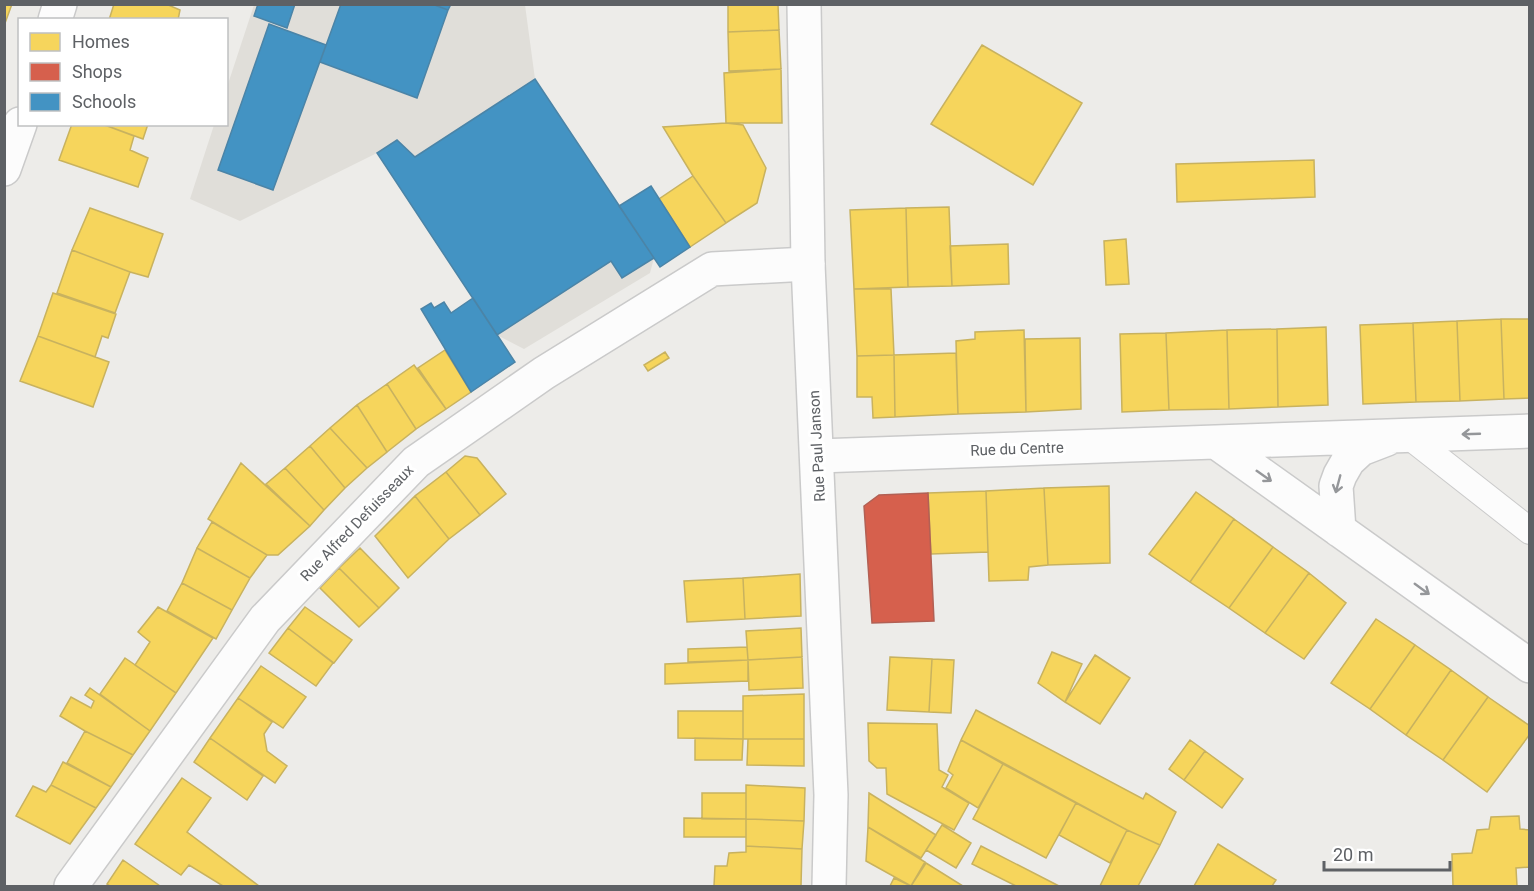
<svg xmlns="http://www.w3.org/2000/svg" width="1534" height="891" viewBox="0 0 1534 891" font-family="Roboto,sans-serif">
	<rect width="100%" height="100%" fill="#edece9"/>
	<path fill="#e0ded9" d="M254 5H525L535 79 654 258 650 273 524 349 497 335 377 153 240 221 190 199 214 125 226 124 227 87Z"/>
	<path fill="#f6d55c" stroke="#c8b25f" stroke-width="1.5" d="M4 4H12L4 26Z
		M114 4H166L180 10 178 20H109Z
		M728 4H778L779 30 728 32Z
		M779 30 781 69 729 71 728 32Z
		M982 45 1082 103 1033 185 931 124Z
		M781 69 782 123H726L724 73Z
		M726 123 743 125 766 168 757 203 726 223 693 176 663 127Z
		M72 124H102L134 136 130 150 148 158 138 187 59 160Z
		M102 124H148L143 139Z
		M1314 160 1315 197 1177 202 1176 164Z
		M693 176 726 223 690 247 659 199Z
		M949 207 952 286 908 287 906 208Z
		M90 208 163 234 148 277 130 272 72 250Z
		M906 208 908 287 854 289 850 210Z
		M1126 239 1129 284 1106 285 1104 241Z
		M1008 244 1009 284 952 286 950 246Z
		M72 250 130 272 115 313 57 293Z
		M854 289H891L894 355 857 356Z
		M53 293 116 314 108 338 102 336 95 357 38 336Z
		M1501 319H1530V398L1504 399Z
		M1501 319 1504 399 1460 401 1457 321Z
		M1457 321 1460 401 1416 402 1413 323Z
		M1413 323 1416 402 1363 404 1360 325Z
		M1326 327 1328 405 1278 407 1277 329Z
		M1277 329 1278 407 1229 409 1227 330Z
		M1024 330 1026 412 958 414 956 341 975 339V332Z
		M1227 330 1229 409 1169 410 1166 333Z
		M1166 333 1169 410 1122 412 1120 334Z
		M38 336 109 362 93 407 20 381Z
		M1080 338 1081 409 1026 412 1025 339Z
		M445 350 471 392 446 409 418 368Z
		M665 352 669 358 648 371 644 365Z
		M956 353 958 414 895 417 894 355Z
		M894 355 895 417 873 418 872 397H857V356Z
		M414 365 446 409 416 429 387 384Z
		M387 384 416 429 387 452 357 405Z
		M357 405 387 452 367 468 330 428Z
		M330 428 367 468 345 488 310 446Z
		M310 446 345 488 324 510 285 468Z
		M465 456 477 458 506 494 480 515 446 472Z
		M241 463 310 526 278 555H267L208 519Z
		M285 468 324 510 310 526 266 484Z
		M446 472 480 515 449 539 415 496Z
		M1109 486 1110 563 1048 565 1044 488Z
		M1044 488 1048 565 1029 567 1028 580 989 581 986 491Z
		M986 491 988 552 931 554 928 493Z
		M1196 492 1234 519 1190 582 1149 554Z
		M415 496 449 539 408 578 375 536Z
		M1234 519 1273 547 1229 608 1190 582Z
		M212 522 267 555 250 578 197 548Z
		M1273 547 1309 573 1265 633 1229 608Z
		M197 548 250 578 232 610 182 583Z
		M360 548 399 588 379 608 339 568Z
		M339 568 379 608 359 627 320 588Z
		M1309 573 1346 603 1304 659 1265 633Z
		M800 574 801 616 745 619 743 578Z
		M743 578 745 619 687 622 684 581Z
		M182 583 232 610 216 639 167 611Z
		M158 607 213 638 176 693 135 665 150 642 138 632Z
		M305 607 352 640 334 663 288 628Z
		M1376 619 1415 645 1370 709 1331 683Z
		M288 628 333 663 316 686 269 653Z
		M801 628 802 657 748 660 746 631Z
		M1415 645 1451 670 1406 735 1370 709Z
		M747 647 748 660 688 662V649Z
		M1052 652 1082 664 1065 702 1038 683Z
		M1095 655 1130 678 1100 724 1065 702Z
		M802 657 803 688 749 690 748 660Z
		M890 657 932 659 929 712 887 710Z
		M125 658 176 693 150 731 100 694Z
		M932 659 954 660 951 713 929 712Z
		M748 660V681L665 684V664Z
		M261 666 306 697 283 728 238 698Z
		M1451 670 1488 697 1443 760 1406 735Z
		M90 688 150 731 133 755 85 731 60 716 71 697 91 708 94 701 85 695Z
		M804 694V739H743V696Z
		M1488 697 1530 726V734L1487 792 1443 760Z
		M238 698 272 722 264 734 267 751 287 766 275 783 210 738Z
		M976 710 1143 799 1146 793 1176 812 1160 845 1127 830 961 740Z
		M678 711H743V739L678 738Z
		M868 723 937 724 939 770 948 775 942 787 969 803 954 830 887 794 886 768H877L869 761Z
		M85 731 133 755 111 787 67 763Z
		M210 738 263 776 247 800 194 762Z
		M695 738 743 739 742 760H695Z
		M748 739H804V766L747 765Z
		M961 740 1003 764 978 808 946 788 953 775 948 771Z
		M1190 740 1205 751 1184 780 1169 769Z
		M1205 751 1243 779 1222 808 1184 780Z
		M63 762 111 787 96 808 51 785Z
		M1003 764 1076 803 1046 858 973 819Z
		M182 778 211 798 187 832 259 886H223L189 865 181 875 135 844Z
		M51 785 96 808 70 844 16 816 33 786 46 792Z
		M746 785 805 788 804 821 746 819Z
		M702 793H746V819H702Z
		M869 793 936 835 921 858 868 827Z
		M1076 803 1127 830 1110 863 1059 835Z
		M1519 816 1520 829 1530 830V867L1516 868 1517 886H1453L1452 854 1472 853 1477 830 1489 829 1491 817Z
		M684 818 746 819V837H684Z
		M746 819 804 821 802 849 746 846Z
		M942 825 971 843 956 868 926 850Z
		M868 827 925 862 911 886 866 861Z
		M1127 830 1160 845 1138 886H1100Z
		M1218 844 1276 880 1272 886H1194Z
		M746 846 802 849 801 886H714L715 866H727L729 853 746 852Z
		M981 846 1059 886H1016L972 864Z
		M123 860 160 886H110L107 884Z
		M926 863 963 886H911Z
		M894 878 911 886H890Z"/>
	<path fill="#d6604d" stroke="#b26054" stroke-width="1.5" d="M928 493 934 621 872 623 864 506 879 495Z"/>
	<path fill="#4393c3" stroke="#4b84a7" stroke-width="1.5" d="M258 4H295L287 28 254 16Z
		M341 4H432L448 10 417 98 320 62Z
		M432 4H451L448 10Z
		M269 24 326 45 273 190 218 170Z
		M535 79 654 258 622 278 611 261 497 335 377 153 397 140 415 157Z
		M651 186 690 247 660 267 619 206Z
		M473 298 515 362 471 392 421 309 431 303 434 308 444 302 451 313Z"/>
	<g fill="none" stroke-linecap="round" stroke-linejoin="round">
		<defs>
			<path id="lane" d="M1409 436 1530 531"/>
			<path id="street" d="M55 20 60 4
				M4 169 20 124
				M1216 442 1530 666
				M818 456 1530 431
				M1339 530 1336 486 1340 475 1348 461 1361 449 1387 439
				M71 886 265 619 416 462 544 373 712 269 808 264"/>
			<path id="secondary" d="M804 4 808 264 831 795 829 886"/>
		</defs>
		<use href="#lane" stroke="#cacaca" stroke-width="28"/>
		<use href="#street" stroke="#cacaca" stroke-width="36"/>
		<use href="#secondary" stroke="#cacaca" stroke-width="36"/>
		<use href="#lane" stroke="#fcfcfc" stroke-width="26"/>
		<use href="#street" stroke="#fcfcfc" stroke-width="33"/>
		<use href="#secondary" stroke="#fcfcfc" stroke-width="33"/>
	</g>
	<defs><path id="oneway-shaft" d="M-6 0H5M1.5-3L5.5 0L1.5 3" fill="none" stroke-width="1.6" stroke-linecap="round" stroke-linejoin="round" transform="scale(1.5)"/></defs>
	<g stroke="#95979a">
		<use href="#oneway-shaft" transform="translate(1471 434) rotate(178)"/>
		<use href="#oneway-shaft" transform="translate(1264 476) rotate(35)"/>
		<use href="#oneway-shaft" transform="translate(1338 484) rotate(105)"/>
		<use href="#oneway-shaft" transform="translate(1422 589) rotate(36)"/>
	</g>
	<g text-anchor="middle" dominant-baseline="central" stroke-width="6" stroke-linejoin="round" paint-order="stroke">
		<g font-size="15" fill="#5e6165" stroke="#fff">
			<text transform="translate(817 446) rotate(-93)">Rue Paul Janson</text>
			<text transform="translate(1017 449) rotate(-2)">Rue du Centre</text>
			<text transform="translate(357 523) rotate(-46)">Rue Alfred Defuisseaux</text>
		</g>
	</g>
	<rect width="1534" height="891" fill="none" stroke="#5e6165" stroke-width="12"/>
	<rect x="18" y="18" width="210" height="108" fill="#ffffff" stroke="#bfc0c1" stroke-width="1.5"/>
	<rect x="30" y="33" width="30" height="18" fill="#f6d55c" stroke="#bfc0c1" stroke-width="1.5"/>
	<text x="72" y="48" font-size="18" fill="#5e6165">Homes</text>
	<rect x="30" y="63" width="30" height="18" fill="#d6604d" stroke="#bfc0c1" stroke-width="1.5"/>
	<text x="72" y="78" font-size="18" fill="#5e6165">Shops</text>
	<rect x="30" y="93" width="30" height="18" fill="#4393c3" stroke="#bfc0c1" stroke-width="1.5"/>
	<text x="72" y="108" font-size="18" fill="#5e6165">Schools</text>
	<path d="M1324 861v9h126v-9" fill="none" stroke="#5e6165" stroke-width="3"/>
	<text x="1333" y="861" font-size="18" fill="#5e6165" stroke="#ffffff" stroke-width="4.5" paint-order="stroke">20 m</text>
</svg>
